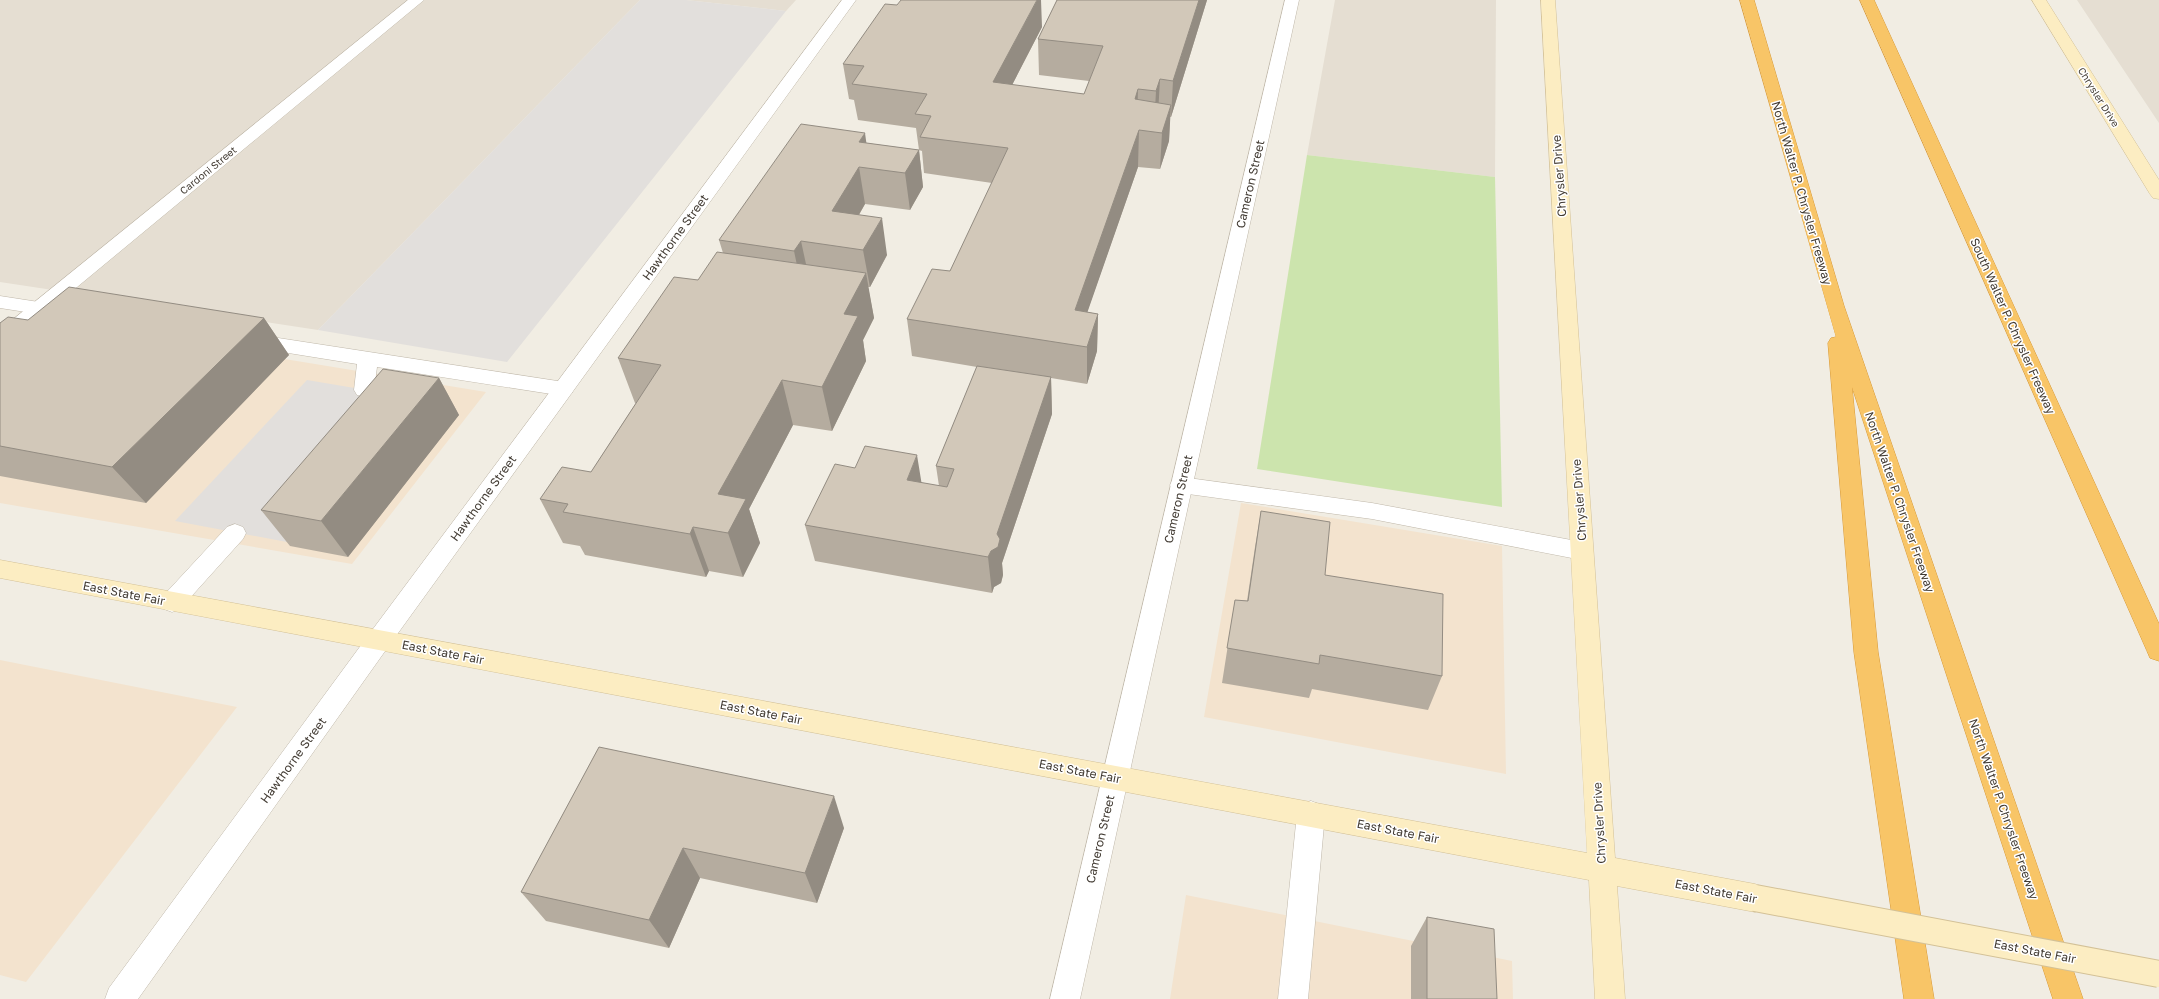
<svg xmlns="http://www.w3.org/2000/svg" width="2159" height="999" viewBox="0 0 2159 999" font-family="'Golos Text',sans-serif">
	<rect width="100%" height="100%" fill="#f1ede3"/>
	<path fill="#e5ded2" d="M0 0H640L318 330 0 282Z
		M686 0H796L786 11Z
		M1335 0H1496L1495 177 1307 155Z
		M2077 0H2159V123Z"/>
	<path fill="#f3e3ce" d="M71 324 486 392 352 564 0 503V385Z
		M1241 503 1502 546 1506 774 1204 717Z
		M0 660 237 707 26 982 0 975Z
		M1186 895 1512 961 1513 999H1170Z"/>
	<path fill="#cce4ad" d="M1307 155 1495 177 1502 507 1257 469Z"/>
	<path fill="#e2dfdc" d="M640 0H686L786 11 507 362 318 330Z
		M307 380 408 397 287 542 175 521Z"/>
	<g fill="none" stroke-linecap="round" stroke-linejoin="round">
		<defs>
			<path id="lane" d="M0 296 58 305 65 307 67 311 65 315 58 317 0 308Z
				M252 334 564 382 571 384 574 389 571 394 564 396 377 367 374 390 371 395 364 397 357 395 354 390 357 364 245 346 242 341 245 336Z
				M1181 477 1372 503 1582 542 1590 545 1593 551 1590 557 1582 560 1372 519 1181 493 1173 491 1170 485 1173 479Z
				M235 524 243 527 246 533 243 539 180 609 172 612 164 609 160 602 164 595 227 527Z
				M1311 801 1321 805 1325 814 1308 999H1278L1297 814 1301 805Z"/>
			<path id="street" d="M408 0H424L7 345 0 346V330Z
				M842 0H856L388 647 138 999H105L109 988 370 633Z
				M1285 0H1299L1080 999H1050Z"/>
			<path id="secondary" d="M1541 0H1555L1615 858 1755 884 1765 888 1769 898 1765 908 1755 912 1617 886 1625 999H1595L1589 880 0 578V560L1587 853Z
				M2032 0H2046L2159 180V199L2153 198 2150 194Z"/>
			<path id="highway" d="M1740 0H1754L1844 306 2083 999H2053L1852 387 1878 652 1934 999H1904L1854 652 1828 343 1831 338 1836 337Z
				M1860 0H1874L2159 624V661L2150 658 2147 651Z"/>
		</defs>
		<use href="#lane" stroke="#bfb7a9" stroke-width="1"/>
		<use href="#street" stroke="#bfb7a9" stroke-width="1"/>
		<use href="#secondary" stroke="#d3c197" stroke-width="1"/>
		<use href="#highway" stroke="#d79938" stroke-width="1"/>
		<use href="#lane" fill="#fff" fill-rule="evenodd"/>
		<use href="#street" fill="#fff" fill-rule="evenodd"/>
		<use href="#secondary" fill="#fcedc2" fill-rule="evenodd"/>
		<use href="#highway" fill="#f8c567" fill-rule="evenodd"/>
		<defs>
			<path id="secondary-bridge" d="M1755 898 2159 974"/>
		</defs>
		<use href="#secondary-bridge" stroke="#d3c197" stroke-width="28" stroke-linecap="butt"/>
		<use href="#secondary-bridge" stroke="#fcedc2" stroke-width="26"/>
	</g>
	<path fill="#b5ac9f" d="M1057 0H1207L1171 117H1170L1169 141 1160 169 1138 167 1087 312 1098 314 1097 351 1087 384 1051 378 1052 414 1002 563 1003 575 1001 583 994 587 992 593 815 561 805 525 921 483 939 486 936 466 977 367 912 356 907 319 950 271 992 183 924 173 922 151 919 150 916 128 858 120 854 100 849 99 843 64 1042 27 1012 85 1084 94 1089 81 1039 75 1038 39Z
		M866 143 919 150 923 187 910 210 865 204 859 215 887 255 870 287H868L874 318 863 340 866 361 832 431 793 425 749 509 760 543 743 577 709 571 706 577 585 555 580 546 563 543 540 499 591 472 636 403H635L618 358 698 280 723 253 719 240Z
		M264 318 289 355 146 503 0 476V323Z
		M439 378 459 415 348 557 290 546 261 510Z
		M1261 511 1325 575 1442 676 1428 710 1312 689 1309 698 1222 683 1235 600 1247 601 1255 547Z
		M599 747 844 828 817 903 700 878 669 948 546 921 521 892Z
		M1427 917 1497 999H1411V946Z"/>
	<path fill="#938c82" d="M1037 0H1041L1042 27 995 118 993 82Z
		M1199 0H1207L1171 117 1173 81Z
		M1160 79 1158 115 1154 128 1156 91Z
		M1138 89 1137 125 1135 99Z
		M1171 105 1169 141 1160 169 1162 133Z
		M1139 130 1138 167 1076 345 1075 310Z
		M865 133 870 169 859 142Z
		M919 150 923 187 910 210 905 173Z
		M859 167 865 204 840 247 832 211Z
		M882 218 887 255 870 287 863 250Z
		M801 241 809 278 802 289 794 251Z
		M866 273 874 318 863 340 866 361 832 431 822 387 844 314Z
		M1098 314 1097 351 1087 384V347Z
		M264 318 289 355 146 503 112 467Z
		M1051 377 1052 414 1002 563 1003 575 1001 583 994 587 992 593 988 557Z
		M439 378 459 415 348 557 321 521Z
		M782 380 793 425 749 509 760 543 743 577 728 533 718 494Z
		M917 455 923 492 907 480Z
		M693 527 709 571 706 577 690 534Z
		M834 796 844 828 817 903 805 873Z
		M683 848 700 878 669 948 649 920Z"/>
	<path fill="#d2c8b9" stroke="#938c82" d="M901 0H1037L993 82 1084 94 1103 46 1038 39 1057 0H1199L1173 81 1160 79 1156 91 1138 89 1135 99 1171 105 1162 133 1139 130 1075 310 1098 314 1087 347 907 319 932 269 950 271 1008 148 920 137 931 116 915 114 927 94 852 84 864 66 843 64 885 4 897 5Z
		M801 124 865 133 859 142 919 150 905 173 859 167 832 211 882 218 863 250 801 241 794 251 719 240Z
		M717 252 866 273 844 314 858 316 822 387 782 380 718 494 746 499 728 533 693 527 690 534 563 512 568 504 540 499 562 467 591 472 661 365 618 358 674 277 698 280Z
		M69 287 264 318 112 467 0 446V323L8 317 28 320Z
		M977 366 1051 377 997 534 1000 539 998 547 991 551 988 557 805 525 835 464 855 468 865 446 917 455 907 480 947 487 954 469 936 466Z
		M383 369 439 378 321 521 261 510Z
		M1261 511 1330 522 1325 575 1443 594 1442 676 1320 655 1319 664 1227 648 1235 600 1248 601Z
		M599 747 834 796 805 873 683 848 649 920 521 892Z
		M1427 917 1494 929 1497 999H1427Z"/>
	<g text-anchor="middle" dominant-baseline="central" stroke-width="3" stroke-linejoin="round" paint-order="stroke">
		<g font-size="10" fill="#433c34" stroke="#fff">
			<text transform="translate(2099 97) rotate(58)">Chrysler Drive</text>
			<text transform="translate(208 170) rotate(-39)">Cardoni Street</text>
		</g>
		<g font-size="12" fill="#433c34" stroke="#fff">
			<text transform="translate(1559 176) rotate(-94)">Chrysler Drive</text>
			<text transform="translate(1250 184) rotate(-77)">Cameron Street</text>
			<text transform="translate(1802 193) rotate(74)">North Walter P. Chrysler Freeway</text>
			<text transform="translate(675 237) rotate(-54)">Hawthorne Street</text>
			<text transform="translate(2013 326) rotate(66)">South Walter P. Chrysler Freeway</text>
			<text transform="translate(483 498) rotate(-54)">Hawthorne Street</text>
			<text transform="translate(1178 499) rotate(-77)">Cameron Street</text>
			<text transform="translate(1579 500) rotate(-94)">Chrysler Drive</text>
			<text transform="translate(1900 502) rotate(71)">North Walter P. Chrysler Freeway</text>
			<text transform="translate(124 593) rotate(11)">East State Fair</text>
			<text transform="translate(443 652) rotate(11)">East State Fair</text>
			<text transform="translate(761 712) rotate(11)">East State Fair</text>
			<text transform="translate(293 760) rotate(-54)">Hawthorne Street</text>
			<text transform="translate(1080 771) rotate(11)">East State Fair</text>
			<text transform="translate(2004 809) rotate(71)">North Walter P. Chrysler Freeway</text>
			<text transform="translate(1599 823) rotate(-93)">Chrysler Drive</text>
			<text transform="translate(1398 831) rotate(11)">East State Fair</text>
			<text transform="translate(1100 839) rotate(-77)">Cameron Street</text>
			<text transform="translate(1716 891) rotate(11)">East State Fair</text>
			<text transform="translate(2035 951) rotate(11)">East State Fair</text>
		</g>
	</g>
</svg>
